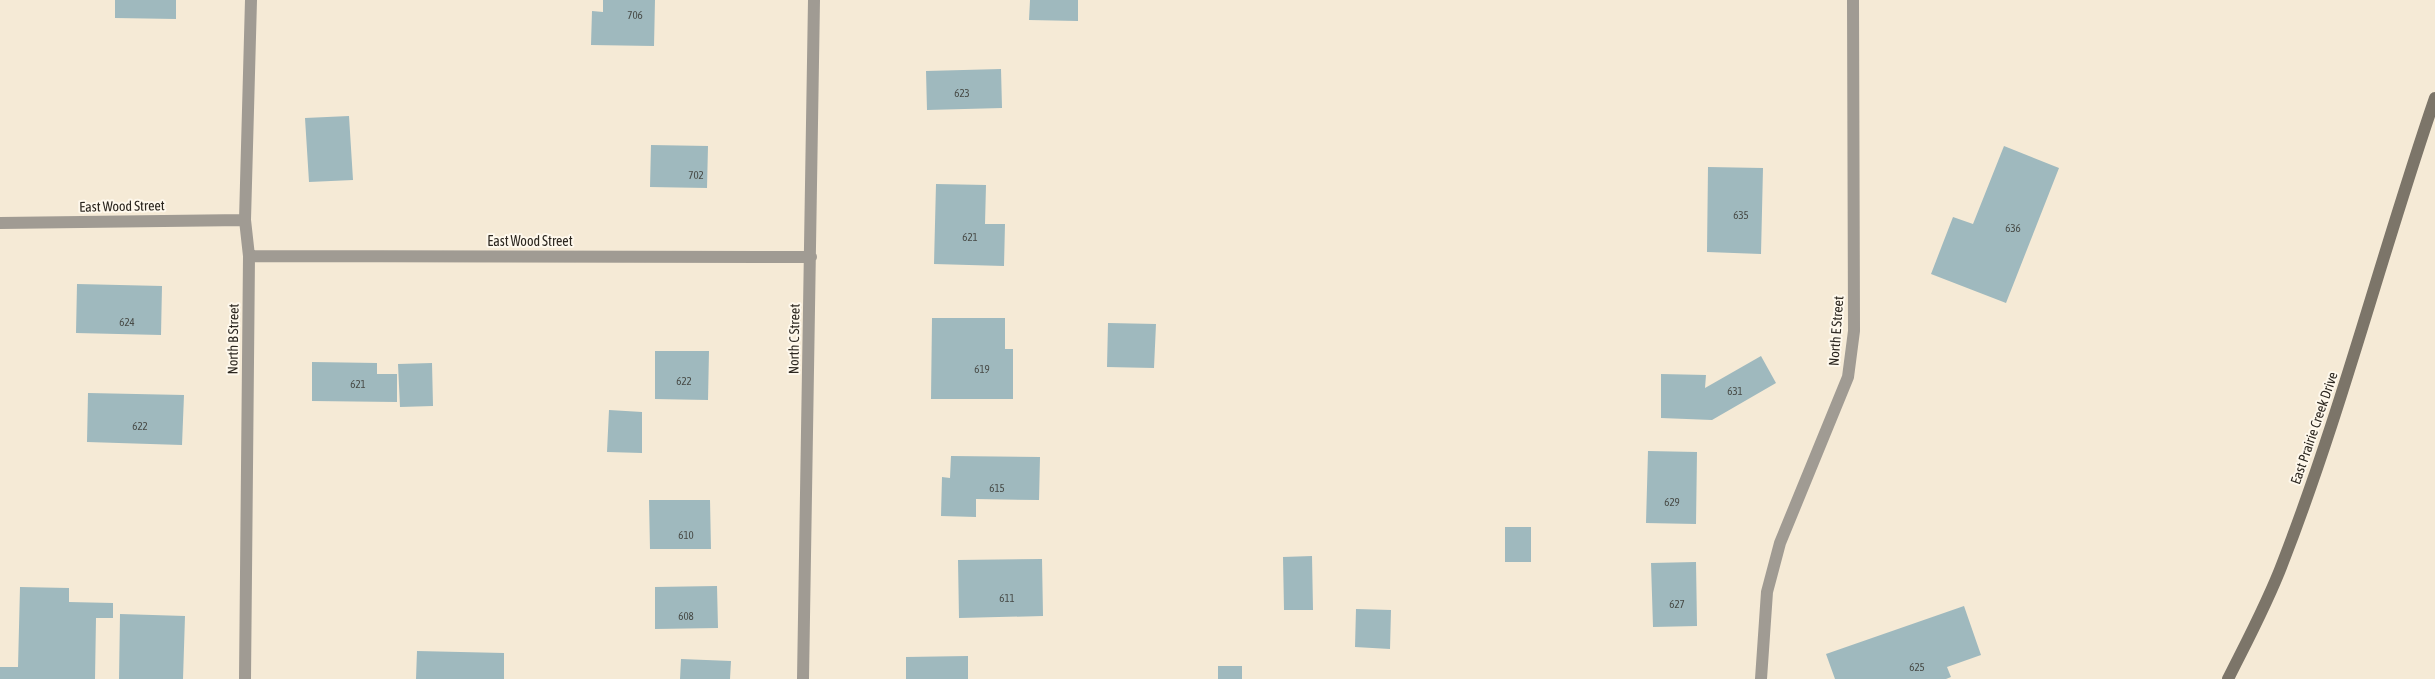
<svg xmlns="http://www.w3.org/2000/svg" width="2435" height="679" viewBox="0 0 2435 679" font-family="'Asap Condensed',sans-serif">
	<rect width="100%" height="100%" fill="#f5ead6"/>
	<path fill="#9fb9be" d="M115 0H176V19L115 18Z
		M603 0H655L654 46 591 45 592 11 603 12Z
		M1030 0H1078V21L1029 20Z
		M1001 69 1002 108 927 110 926 71Z
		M349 116 353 180 309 182 305 118Z
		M651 145 708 146 707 188 650 187Z
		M2004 146 2059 168 2006 303 1931 274 1953 217 1973 224Z
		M1708 167 1763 168 1761 254 1707 252Z
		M936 184 986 185 985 224H1005L1004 266 934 264Z
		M77 284 162 286 161 335 76 333Z
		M932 318H1005V349H1013V399H931Z
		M1108 323 1156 324 1154 368 1107 367Z
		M655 351H709L708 400 655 399Z
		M1761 356 1776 383 1712 420 1661 418V374L1706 375 1705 388Z
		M312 362 377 363V374H397V402L312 401Z
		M432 363 433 406 400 407 398 364Z
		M88 393 184 395 182 445 87 442Z
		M609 410 642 412V453L607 452Z
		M1648 451 1697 452 1696 524 1646 523Z
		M951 456 1040 457 1039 500 976 499V517L941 516 942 477 950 478Z
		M649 500H710L711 549H650Z
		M1505 527H1531V562H1505Z
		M1312 556 1313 610H1284L1283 557Z
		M1042 559 1043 616 959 618 958 560Z
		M1696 562 1697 626 1653 627 1651 563Z
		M717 586 718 628 655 629V587Z
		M20 587 69 588V602L113 603V618H96L95 679H0V667H18Z
		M1964 606 1981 655 1947 667 1951 677 1946 679H1835L1826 654Z
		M1356 609 1391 610 1390 649 1355 647Z
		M120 614 185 616 183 679H119Z
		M417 651 504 653V679H416Z
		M968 656V679H906V657Z
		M681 659 731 661 730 679H680Z
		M1218 666H1242V679H1218Z"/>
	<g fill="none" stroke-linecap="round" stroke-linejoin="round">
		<path stroke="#a09b93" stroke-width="12" d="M0 223 245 220
			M249 256 811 257
			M245 679 249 256 245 220 251 0
			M803 679 814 0
			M1761 679 1767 592 1780 543 1848 377 1854 331 1853 0"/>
		<path stroke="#7c7569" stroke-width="12" d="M2228 679C2247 641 2268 602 2283 562 2342 410 2382 252 2435 98"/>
	</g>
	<g text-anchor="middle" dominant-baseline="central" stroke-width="4" stroke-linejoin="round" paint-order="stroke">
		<g font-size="11" fill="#484b47">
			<text x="635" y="15">706</text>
			<text x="962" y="93">623</text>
			<text x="696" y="175">702</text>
			<text x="1741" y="215">635</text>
			<text x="2013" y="228">636</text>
			<text x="970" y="237">621</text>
			<text x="127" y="322">624</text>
			<text x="982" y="369">619</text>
			<text x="684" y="381">622</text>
			<text x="358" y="384">621</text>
			<text x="1735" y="391">631</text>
			<text x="140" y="426">622</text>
			<text x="997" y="488">615</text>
			<text x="1672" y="502">629</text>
			<text x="686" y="535">610</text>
			<text x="1007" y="598">611</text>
			<text x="1677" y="604">627</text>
			<text x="686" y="616">608</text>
			<text x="1917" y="667">625</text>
		</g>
		<g font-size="14" fill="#2b261f" stroke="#fef8ec">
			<text transform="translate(122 206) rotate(-1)">East Wood Street</text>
			<text x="530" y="241">East Wood Street</text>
			<text transform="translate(1836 331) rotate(-86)">North E Street</text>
			<text transform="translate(233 339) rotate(-89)">North B Street</text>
			<text transform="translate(794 339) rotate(-89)">North C Street</text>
			<text transform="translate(2314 428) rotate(-71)">East Prairie Creek Drive</text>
		</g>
	</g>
</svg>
